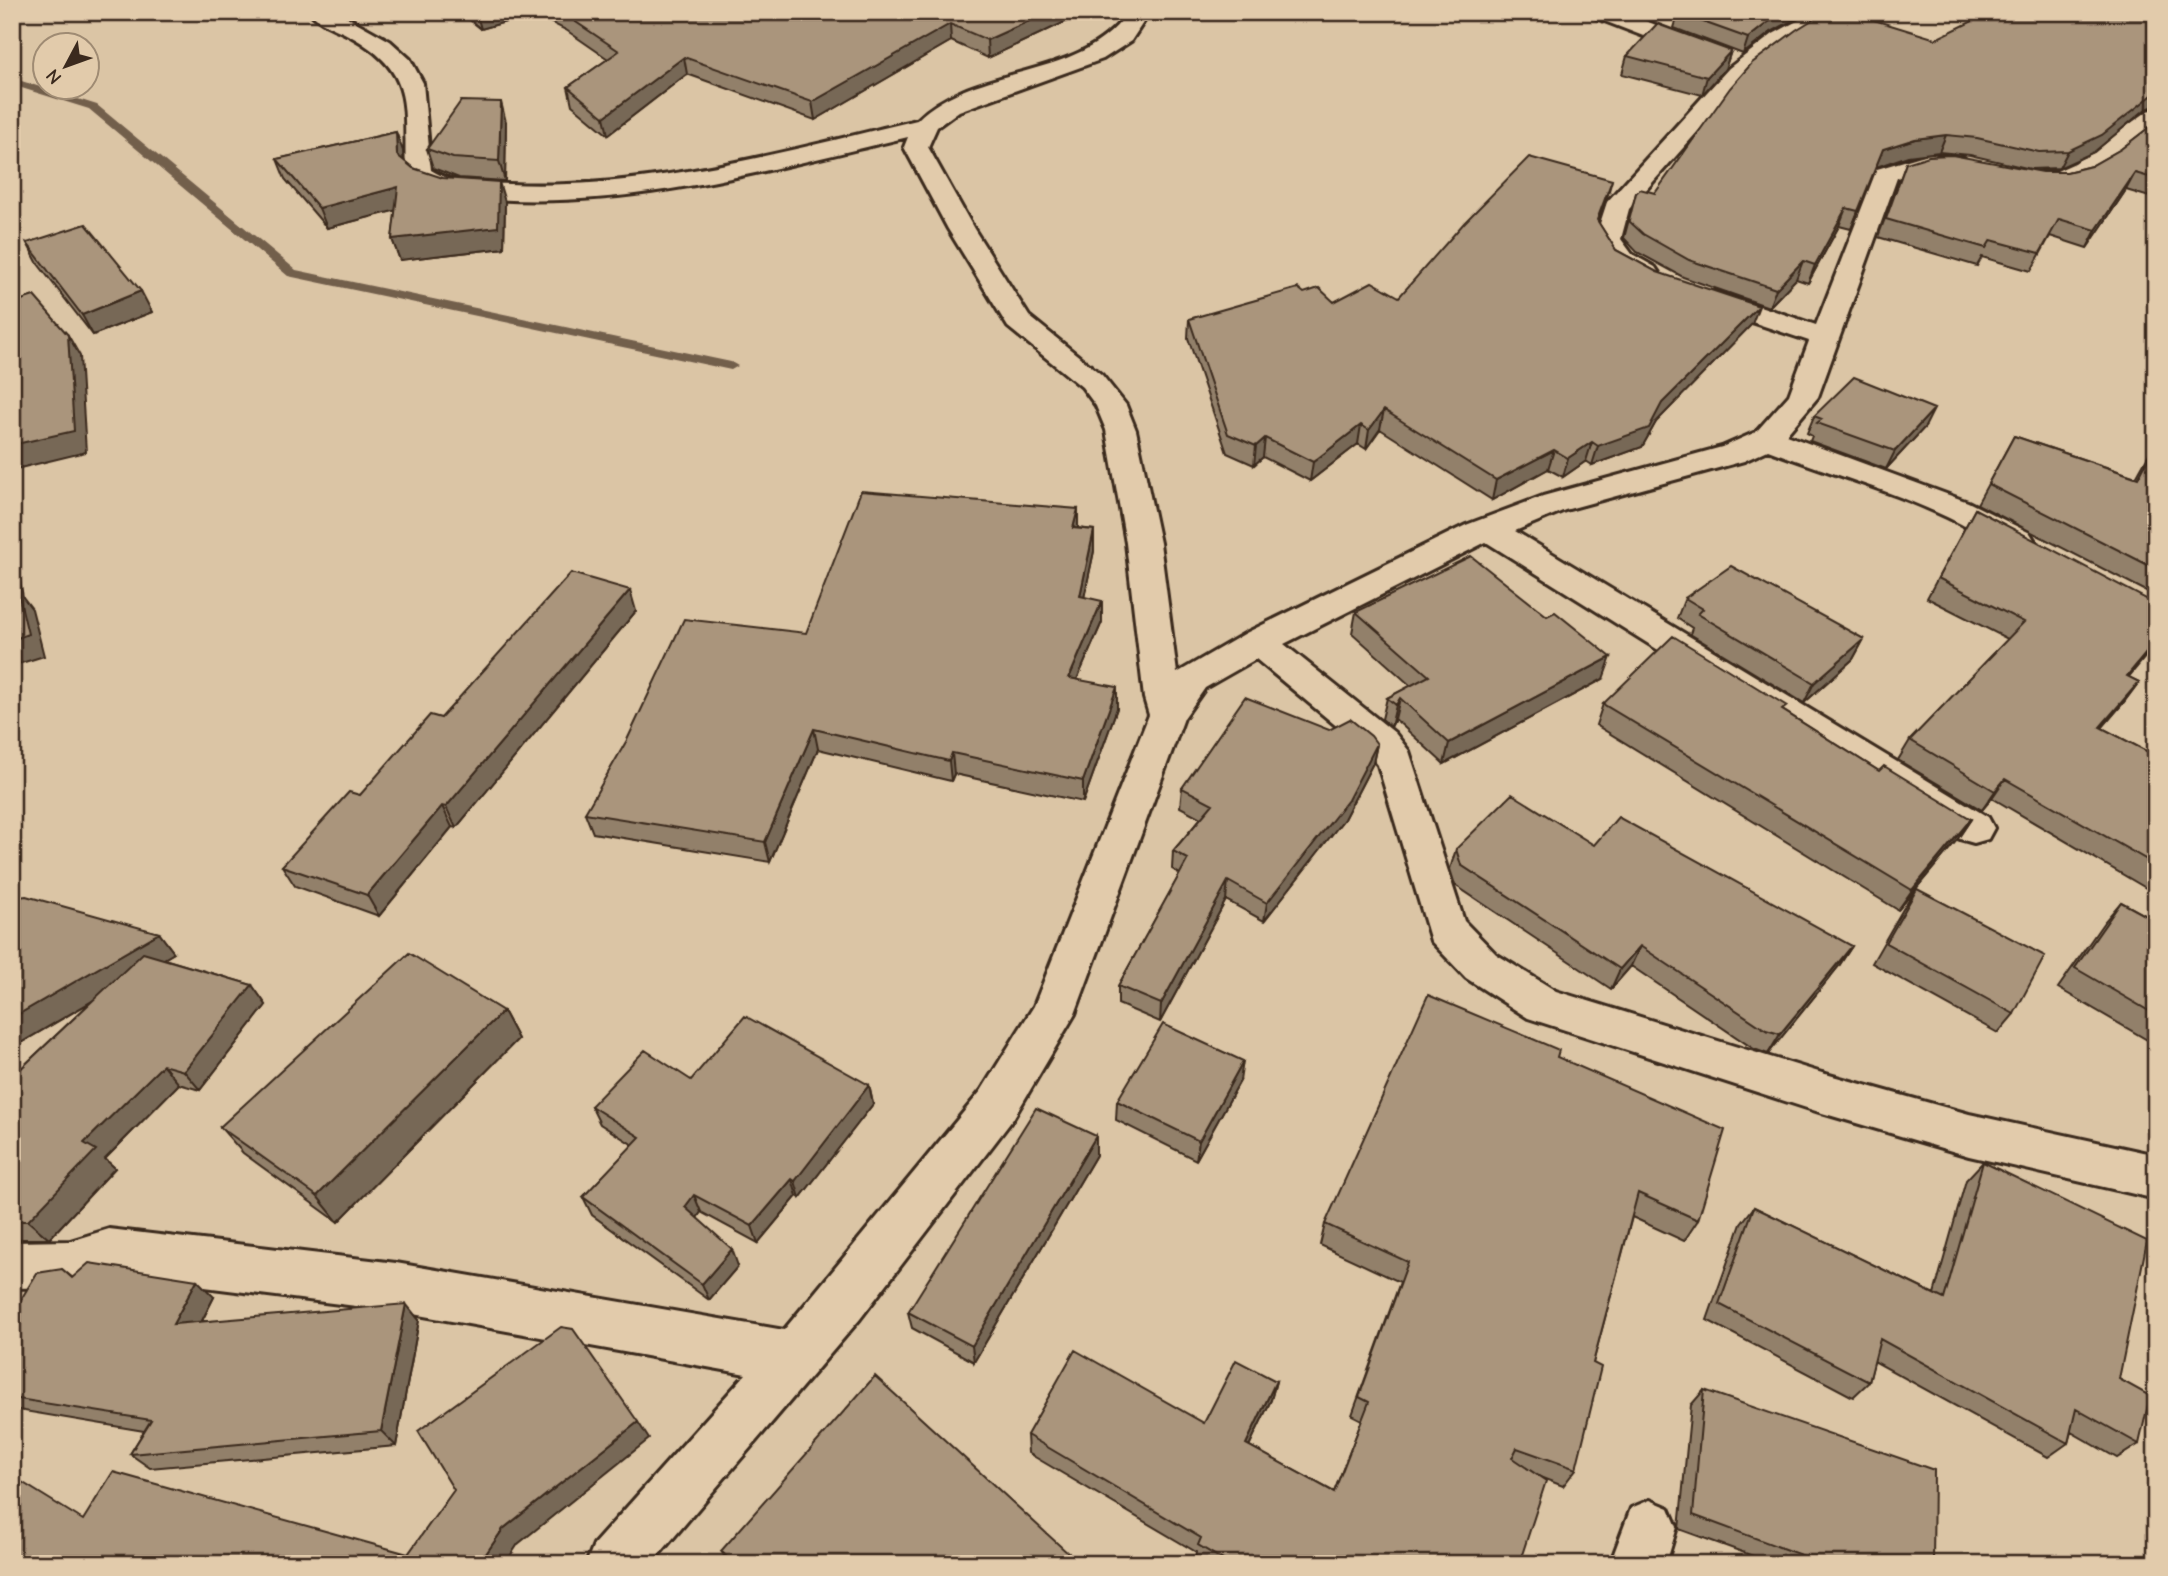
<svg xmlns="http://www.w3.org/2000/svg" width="2168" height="1576" viewBox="0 0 2168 1576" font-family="'Comic Neue',sans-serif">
	<rect width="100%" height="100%" fill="#dbc5a5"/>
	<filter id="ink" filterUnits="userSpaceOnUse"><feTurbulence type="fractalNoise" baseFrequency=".0143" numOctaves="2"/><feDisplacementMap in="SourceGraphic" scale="14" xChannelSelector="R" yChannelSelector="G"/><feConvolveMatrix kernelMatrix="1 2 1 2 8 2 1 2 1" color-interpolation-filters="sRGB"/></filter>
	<g filter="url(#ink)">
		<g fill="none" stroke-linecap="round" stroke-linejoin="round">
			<path fill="#725e4c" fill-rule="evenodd" d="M12 78 97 105 296 270 731 362 738 366 731 370 288 276 89 109 12 85Z"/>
			<defs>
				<path id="street" d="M310 12H338L390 41 410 59 423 83 431 170C453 185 483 183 509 184 648 190 782 152 917 120 975 62 1080 83 1128 12H1150L1131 41 1103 59 959 111 937 127 928 147 974 229 1029 316 1102 375 1126 405 1136 430 1160 543 1177 673 1246 633 1466 525 1543 496 1722 447 1756 432 1789 395 1809 341 1698 304 1694 298 1698 292H1718L1816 325 1877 169 1928 154 1964 158 1967 163 1964 168 1920 170 1897 178 1818 397 1786 435 1968 502 2030 533 2035 541 2030 549C2005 555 1982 535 1961 524 1901 493 1831 474 1768 450L1744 461 1565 510 1515 531 1988 817 1994 828 1988 839 1974 843 1960 839 1486 542 1284 644 1395 733 1409 751 1464 921 1496 954 1556 991 1822 1073 1969 1114 2156 1155V1199L1969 1156 1822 1113 1528 1018 1466 978 1431 941 1378 765 1369 753 1256 659 1205 688 1184 718 1075 1014 1013 1119 860 1319 651 1564H586L594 1544 746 1374 396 1311 109 1275 70 1287 12 1288V1242L70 1241 109 1229 396 1263 784 1330 981 1091 1034 1006 1149 715 1144 698 1126 543 1106 430 1096 406 1082 387 1008 327 948 229 904 147 908 137C768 170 626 211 480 198 456 196 421 195 406 173 403 108 417 74 352 37 340 30 319 24 310 12Z
					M1591 12H1622L1706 44 1709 49 1706 54H1690L1594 17Z
					M1814 12H1841L1789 44 1745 78 1629 209 1621 239 1632 254 1655 267 1659 273 1655 279C1626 286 1608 260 1595 239L1607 202 1729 68 1773 34Z
					M2156 109V127C2117 156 2078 196 2026 183L2022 178 2026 173 2057 171 2075 163 2148 111Z
					M1650 1500 1669 1508 1677 1527 1666 1564H1610L1631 1508Z"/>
			</defs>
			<use href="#street" stroke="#3b2a1e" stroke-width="6"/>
			<use href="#street" fill="#e2cbab" fill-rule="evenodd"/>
		</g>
		<path fill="#92806b" stroke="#3b2a1e" stroke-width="2" d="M460 12H1082L1080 15 988 58 951 41 815 120 687 74 608 135 572 105 568 87 608 59 566 30 534 14 481 29Z
			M1679 12H1803L1801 16 1771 32 1743 54 1674 28Z
			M2156 12V107L2146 109 2094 152 2059 168 2031 169 1970 155 1939 152 1908 156 1876 167 1851 229 1839 226 1808 283 1796 279 1769 307 1683 277 1637 252 1624 238 1636 193H1655L1936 39Z
			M1731 51 1725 69 1702 95 1622 74 1627 56Z
			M506 122 505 181 459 178 433 168 427 149Z
			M2156 122V199L2126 190 2087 248 2050 236 2031 271 1982 257 1977 266 1878 237 1906 163 2043 172H2067L2091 166 2121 149Z
			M396 132 403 151V160L413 168 505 202 504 248 400 260 392 239 396 210 327 228 285 179 277 159Z
			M1607 198 1598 222 1616 250 1752 324 1656 422 1642 447 1592 465 1586 461 1563 477 1548 469 1492 500 1380 429 1366 449 1358 444 1310 481 1263 457 1254 465 1227 453 1188 338 1189 319 1304 293 1334 302 1399 297Z
			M27 243 152 312 93 335 38 264Z
			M1814 416 1925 427 1886 469 1810 441 1812 436 1807 433Z
			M2014 436 2136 477 2156 441V596L1977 504Z
			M1078 509V528L1094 530V551L1084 597 1102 622 1077 679 1117 708 1083 802 954 774 951 781 818 749 770 862 593 833 585 813 806 633Z
			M1975 509 2128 677 2139 682 2124 702 2102 728 2156 756V885L2151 891 1992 798 1982 810 1898 760 1910 740 2008 639 1927 598Z
			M1685 598 1864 639 1853 659 1804 703 1690 634 1692 628 1677 618Z
			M636 611 456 828 452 827 379 916 295 886 282 866 360 795 441 718Z
			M1356 612 1603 679 1444 764 1395 719 1391 727 1382 719 1387 698 1411 686 1352 633Z
			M1603 704 1784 711 1879 771 1971 819 1957 840 1898 910 1596 725Z
			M1329 730 1377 744 1373 763 1344 819 1264 921 1226 900 1160 1022 1118 1004V986L1180 874 1172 869 1173 851 1201 818 1180 807 1182 788Z
			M1456 849 1852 946 1839 966 1768 1054 1754 1049 1631 966 1611 989 1455 885 1450 869Z
			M1917 889 2014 1014 1998 1033 1872 963 1903 909Z
			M12 898 159 933 174 953 164 959 252 985 266 1005 200 1090 179 1084 105 1159 115 1168 49 1239H12V1077L91 1002 12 1048Z
			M2121 902 2156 921V1045L2058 988 2104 922Z
			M503 1011 518 1039 338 1222 243 1153 220 1127Z
			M1557 1057 1698 1220 1684 1241 1632 1217 1593 1363 1576 1469 1563 1486 1540 1477 1519 1564H1201L1195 1560 1196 1552 1028 1453 1027 1435 1204 1423 1276 1381 1271 1400 1249 1446 1334 1492 1362 1420 1352 1415 1400 1282 1320 1245 1325 1224Z
			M691 1080 869 1085 873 1104 800 1198 797 1196 758 1243 701 1212 697 1218 738 1266 709 1300 592 1215 583 1197 633 1145 600 1124 591 1106Z
			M1240 1081 1196 1160 1116 1120 1117 1101Z
			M1096 1155 974 1362 912 1328 908 1312Z
			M1983 1162 2119 1379 2139 1444 2117 1458 2071 1432 2068 1443 2048 1457 1874 1361 1869 1382 1853 1397 1707 1320 1741 1224 1754 1207 1934 1294 1966 1180Z
			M62 1269 73 1278 214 1297 202 1321 419 1320 396 1446 150 1468 130 1454 144 1431 12 1409V1314Z
			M1704 1390 1933 1564H1775L1679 1529 1691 1405Z
			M721 1551 1070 1564H729Z"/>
		<path fill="#776857" stroke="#3b2a1e" stroke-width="2" d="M476 12H534V14L481 29Z
			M1049 12H1082L1080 15 988 58 987 40Z
			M1784 12H1803L1801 16 1771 32 1743 54 1748 38 1776 16Z
			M950 24 951 41 815 120 812 102Z
			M1731 51 1725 69 1702 95 1707 77Z
			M684 57 687 74 608 135 604 117Z
			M2156 92 2155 106 2146 109 2094 152 2059 168 2068 151Z
			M501 102 506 122 505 181 499 161Z
			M396 132 403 151 404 175 397 155Z
			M1946 135 1939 152 1908 156 1876 167 1851 229 1883 149 1915 139Z
			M2135 173 2126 190 2087 248 2096 230Z
			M1612 180 1607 198 1592 238 1597 220Z
			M499 182 505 202 504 248 400 260 392 239Z
			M398 187 405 208 327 228 319 208Z
			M1846 208 1839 226 1808 283 1815 265Z
			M1803 261 1796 279 1769 307 1776 289Z
			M141 291 152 312 93 335 82 315Z
			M1759 306 1752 324 1656 422 1642 447 1592 465 1598 446 1662 403Z
			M68 335 80 356 86 452 12 470V445Z
			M1934 409 1925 427 1886 469 1895 451Z
			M1384 410 1380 429 1366 449 1369 430Z
			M1361 425 1358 444 1310 481 1313 462Z
			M1265 438 1263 457 1254 465 1256 446Z
			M1592 442 1586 461 1563 477 1568 458Z
			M1554 450 1548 469 1492 500 1496 480Z
			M1078 509V529L1073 528Z
			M1094 530V551L1080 617V596Z
			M12 536 23 597 32 609 44 656 12 666Z
			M630 590 636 611 456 828 446 807Z
			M1102 601V622L1069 698V678Z
			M1864 639 1853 659 1804 703 1814 683Z
			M2156 641V644L2113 696 2127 676Z
			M1611 657 1603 679 1444 764 1449 743Z
			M2139 682 2124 702 2086 746 2100 727Z
			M1117 687V708L1083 802V781Z
			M1400 698 1395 719 1391 727 1396 705Z
			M814 729 818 749 770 862 765 842Z
			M1377 744 1373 763 1344 819 1264 921 1267 903Z
			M952 753 954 774 951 781 949 761Z
			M2005 779 1992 798 1982 810 1995 791Z
			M442 806 452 827 379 916 367 895Z
			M1971 819 1957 840 1898 910 1912 890Z
			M1228 881 1226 900 1160 1022 1161 1004Z
			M159 933 174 953 12 1048V1018Z
			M1640 946 1631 966 1611 989 1620 969Z
			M1852 946 1839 966 1768 1054 1780 1034Z
			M252 985 266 1005 200 1090 184 1071Z
			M503 1011 518 1039 338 1222 317 1196Z
			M1243 1061 1240 1081 1196 1160 1199 1141Z
			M163 1065 179 1084 105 1159 115 1168 49 1239 28 1221 84 1143Z
			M869 1085 873 1104 800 1198 795 1181Z
			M1096 1136V1155L974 1362 972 1346Z
			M792 1179 797 1196 758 1243 752 1226Z
			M694 1195 701 1212 693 1224 685 1207Z
			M732 1249 738 1266 709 1300 702 1284Z
			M197 1280 214 1297 192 1340 173 1324Z
			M406 1304 419 1320 396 1446 381 1431Z
			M1276 1381 1271 1400 1242 1461 1246 1444Z
			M638 1422 649 1439 518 1544 505 1564H479L503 1529Z
			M1069 1554 1070 1564H1061Z"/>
		<path fill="#aa957c" stroke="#3b2a1e" stroke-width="2" d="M561 12H1049L987 40 950 24 812 102 684 57 604 117 568 87 619 51Z
			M1679 12H1784L1776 16 1748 38 1678 13Z
			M1825 12H1848L1936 39 1991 12H2156V92L2102 135 2068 151 2039 152 1977 138 1946 135 1915 139 1883 149 1858 211 1846 208 1815 265 1803 261 1776 289 1689 260 1643 234 1629 221 1636 193 1640 189 1655 193 1730 88 1752 63 1796 30Z
			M1657 24 1731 51 1707 77 1627 56Z
			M461 101 501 102 499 161 453 158 427 149Z
			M2156 122V179L2135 173 2096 230 2059 219 2040 253 1991 240 1986 248 1886 219 1906 163 1929 156 1952 155 2043 172H2067L2091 166 2121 149Z
			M396 132 397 155 413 168 443 178 499 182 498 227 392 239 398 187 319 208 277 159Z
			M1529 157 1612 180 1597 220 1616 250 1657 272 1759 306 1662 403 1649 428 1598 446 1592 442 1568 458 1554 450 1496 480 1384 410 1369 430 1361 425 1313 462 1265 438 1256 446 1228 434 1189 319 1298 288 1304 293 1319 288 1334 302 1372 282 1399 297 1464 223Z
			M86 224 141 291 82 315 27 243Z
			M34 296 68 335 74 431 12 445V303Z
			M1854 377 1934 409 1895 451 1817 423 1822 419 1814 416Z
			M2014 436 2138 478 2156 444V569L1988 484Z
			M861 491 1078 509 1073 528 1094 530 1080 596 1102 601 1069 678 1117 687 1083 781 952 753 949 761 814 729 765 842 585 813 627 740 684 619 806 633Z
			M1975 509 2156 604V641L2127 676 2139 682 2100 727 2156 756V865L2005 779 1995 791 1910 740 2024 622 1938 578Z
			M1471 556 1547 616 1555 612 1611 657 1449 743 1400 698 1396 705 1387 698 1429 676 1356 612Z
			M1731 566 1864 639 1814 683 1698 614 1703 609 1685 598Z
			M571 573 630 590 446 807 442 806 367 895 282 866 349 792 360 795 430 715 441 718Z
			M17 588 28 634 12 640V590Z
			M1673 636 1787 706 1782 710 1879 771 1884 766 1971 819 1912 890 1603 704Z
			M1245 697 1329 730 1350 719 1371 736 1377 744 1348 800 1267 903 1228 881 1161 1004 1118 986 1188 859 1173 851 1213 804 1182 788Z
			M1512 794 1594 845 1618 817 1852 946 1780 1034 1766 1030 1640 946 1620 969 1461 865 1456 849Z
			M1917 889 2045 956 2014 1014 1886 943Z
			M26 896 159 933 12 1018V898Z
			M2121 902 2156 921V1015L2075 968Z
			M143 953 252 985 184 1071 163 1065 84 1143 96 1150 28 1221H12V1077Z
			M409 953 503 1011 317 1196 220 1127Z
			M1428 995 1559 1050 1557 1057 1725 1130 1698 1220 1638 1193 1593 1363 1601 1367 1576 1469 1517 1448 1512 1458 1546 1481 1519 1564H1230L1198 1545 1201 1538 1027 1435 1075 1350 1204 1423 1236 1360 1276 1381 1246 1444 1334 1492 1369 1402 1359 1397 1408 1262 1325 1224Z
			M745 1016 869 1085 795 1181 792 1179 752 1226 694 1195 685 1207 732 1249 702 1284 583 1197 640 1137 591 1106 645 1050 691 1080Z
			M1163 1024 1243 1061 1199 1141 1117 1101Z
			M1036 1108 1096 1136 972 1346 908 1312Z
			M1983 1162 2147 1241 2119 1379 2150 1396 2139 1444 2076 1409 2068 1443 1880 1339 1869 1382 1719 1304 1754 1207 1944 1299Z
			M89 1263 197 1280 173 1324 406 1304 381 1431 130 1454 151 1420 12 1398V1314L37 1273 62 1269 72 1278Z
			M561 1327 573 1329 638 1422 503 1529 479 1564H12V1476L83 1520 113 1472 408 1554 454 1490 418 1431Z
			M875 1376 1069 1554 1061 1564H734L721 1551Z
			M1704 1390 1934 1470 1933 1564H1825L1693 1515Z"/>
	</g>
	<rect width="2168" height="1576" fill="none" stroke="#e2cbab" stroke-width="42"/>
	<rect x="21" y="21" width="2126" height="1534" fill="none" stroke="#3b2a1e" stroke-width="2.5" filter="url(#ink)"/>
	<g transform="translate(66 66) rotate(229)"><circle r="33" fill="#e2cbab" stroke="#9f8b73" stroke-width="2"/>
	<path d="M0-5L12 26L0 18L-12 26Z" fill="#3b2a1e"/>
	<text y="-10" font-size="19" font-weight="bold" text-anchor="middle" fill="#3b2a1e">N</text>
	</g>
</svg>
